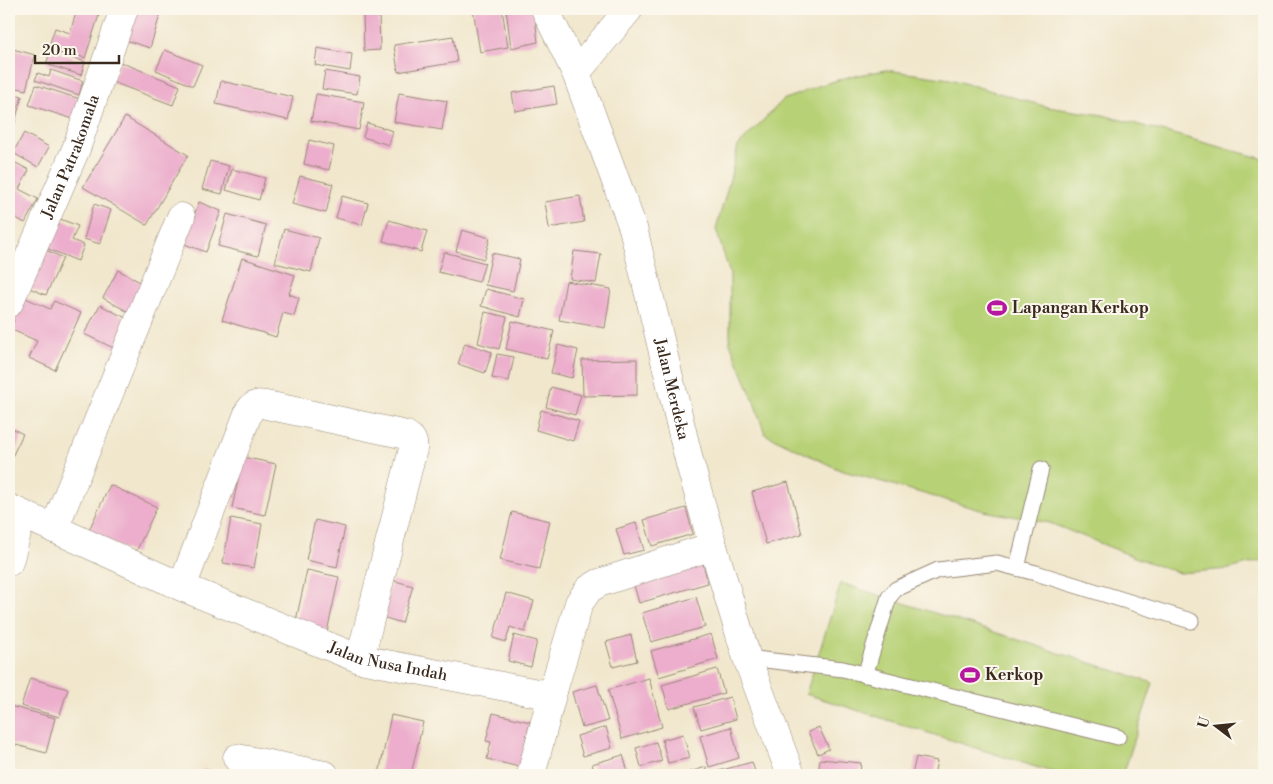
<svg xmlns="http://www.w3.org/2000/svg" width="1273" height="784" viewBox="0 0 1273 784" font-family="'Libre Bodoni',serif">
	<rect width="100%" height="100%" fill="#fbf7ec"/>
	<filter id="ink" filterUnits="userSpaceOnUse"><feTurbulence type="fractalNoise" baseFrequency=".02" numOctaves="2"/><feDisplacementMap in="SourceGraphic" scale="10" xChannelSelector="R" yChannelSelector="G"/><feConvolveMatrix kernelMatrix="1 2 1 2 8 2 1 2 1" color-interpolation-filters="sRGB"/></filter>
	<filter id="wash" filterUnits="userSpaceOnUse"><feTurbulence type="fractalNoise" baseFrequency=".0096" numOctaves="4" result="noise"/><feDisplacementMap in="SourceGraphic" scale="20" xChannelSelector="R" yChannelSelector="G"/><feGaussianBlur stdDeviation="1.12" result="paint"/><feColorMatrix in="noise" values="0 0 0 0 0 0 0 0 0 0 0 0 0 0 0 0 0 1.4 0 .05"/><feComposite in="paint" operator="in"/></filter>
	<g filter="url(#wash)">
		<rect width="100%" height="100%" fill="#f1e7cd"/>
		<path fill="#b7d176" stroke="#797e4a" d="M886 70 950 79 1047 107 1103 115 1264 159V560L1229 569 1179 573 1137 558 1050 523 984 511 840 470 765 434 753 399 730 343V274L716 229 729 183 738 146 783 100 818 86 848 77Z
			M841 583 1153 683 1123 775H1061L806 694Z"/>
		<g id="blocks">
			<path fill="#ecaecc" d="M77 9H101L85 58 49 46 55 28 70 33Z
				M132 9H162L150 48 122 39Z
				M473 9H502L508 47 480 52Z
				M506 9H534L538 42 511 48Z
				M379 13 380 50 364 51 363 14Z
				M453 36 457 62 398 72 394 45Z
				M9 48 35 55 26 90 9 86Z
				M317 48 352 54 350 71 315 65Z
				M51 50 85 62 81 75 46 64Z
				M165 50 202 65 193 86 156 70Z
				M120 62 180 86 173 105 112 82Z
				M51 70 83 81 79 95 35 80 38 73 49 77Z
				M325 71 360 77 357 94 322 89Z
				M221 81 293 97 288 120 216 104Z
				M36 85 80 99 73 119 29 105Z
				M554 86 557 104 515 111 512 93Z
				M9 92 22 96 14 126 9 125Z
				M399 93 447 101 442 130 394 122Z
				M316 94 364 102 359 130 311 121Z
				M125 117 188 155 147 225 83 187Z
				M367 123 393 131 389 145 363 137Z
				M24 133 49 147 38 167 13 153Z
				M309 140 334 146 329 170 304 164Z
				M210 161 229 166 222 194 202 189Z
				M14 162 29 170 19 189 38 199 25 223 9 214V171Z
				M232 169 265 178 259 200 226 190Z
				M300 176 333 184 326 213 292 204Z
				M342 196 368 203 362 225 336 218Z
				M580 196 584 222 549 228 545 202Z
				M199 202 221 211 206 252 184 244Z
				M94 204 111 210 100 244 84 239Z
				M227 214 266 225 258 256 218 246Z
				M55 217 78 226 72 240 84 245 78 261 43 247Z
				M389 220 427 231 421 252 383 241Z
				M284 229 319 238 311 272 275 263Z
				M462 230 490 238 484 259 456 251Z
				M39 247 63 258 46 295 22 285Z
				M574 251 601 254 596 283 570 279Z
				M444 252 485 263 479 282 438 272Z
				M492 253 520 259 513 291 485 285Z
				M242 258 295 275 289 294 299 298 294 316 283 313 276 337 222 320Z
				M118 270 151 288 136 316 103 298Z
				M566 281 611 289 605 328 559 320Z
				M486 289 524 299 520 317 481 306Z
				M17 294 50 309 54 301 81 313 55 370 29 358 37 341 10 329 14 320 9 317V314Z
				M100 305 134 322 120 351 84 334Z
				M485 312 507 317 499 349 478 343Z
				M512 321 554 331 547 359 506 349Z
				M465 343 492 352 485 373 458 364Z
				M558 345 578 350 572 378 551 373Z
				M497 354 514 357 509 381 492 378Z
				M637 359V395L583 396 582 360Z
				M551 387 581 395 575 415 546 407Z
				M541 410 579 421 573 441 536 430Z
				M13 429 23 434 10 461 9 460V439Z
				M243 457 276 464 265 515 232 508Z
				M788 482 802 534 766 544 752 492Z
				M110 485 157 507 135 554 88 532Z
				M686 508 693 534 652 546 644 520Z
				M512 512 550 521 539 569 500 560Z
				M231 518 262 524 254 568 223 563Z
				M315 520 345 527 337 567 306 560Z
				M636 523 644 550 624 555 616 529Z
				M702 559 708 583 639 603 632 578Z
				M307 570 339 577 327 632 295 625Z
				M392 580 413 586 402 623 382 617Z
				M506 593 534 601 525 632 510 627 506 642 493 638Z
				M696 597 705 627 651 642 642 613Z
				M711 634 718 659 659 677 651 651Z
				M514 635 537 641 531 667 508 661Z
				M631 635 637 661 613 667 606 642Z
				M717 669 724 693 669 709 662 685Z
				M30 678 68 689 59 717 21 706Z
				M649 678 662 727 622 739 608 690Z
				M597 685 608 721 582 728 572 692Z
				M730 697 736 719 701 729 694 707Z
				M10 706 55 718 46 753 9 743Z
				M493 713 530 722 519 767 487 759 491 742 486 741Z
				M391 715 423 722 411 775H386L379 774Z
				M606 727 612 748 583 756 577 736Z
				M731 727 739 758 709 767 700 736Z
				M819 727 829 749 818 754 808 732Z
				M683 734 690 758 668 763 662 740Z
				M656 742 662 761 641 767 636 748Z
				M623 755 628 772 618 775H595L592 764Z
				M916 757 937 761 934 775H912Z
				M820 759 861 763 860 775H818Z
				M752 762 756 775H716L715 772Z
				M706 767 708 775H680Z
				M204 769 224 775H202Z"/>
		</g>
	</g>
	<g filter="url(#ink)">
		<use href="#blocks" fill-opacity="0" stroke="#968876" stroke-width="1"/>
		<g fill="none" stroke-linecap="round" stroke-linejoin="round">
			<defs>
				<path id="service" d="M1017 568 1041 469
					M747 658 843 669 1118 737
					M865 675 889 597 896 589 938 570 997 563 1036 573 1191 621"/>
				<g id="minor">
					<path id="s1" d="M9 303 76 149 124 9"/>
					<path id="s2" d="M9 508 182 587 360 659 548 695 553 691 579 603 589 589 599 583 713 546"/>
					<path d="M54 529 181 217"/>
					<path d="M9 562 22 515"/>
					<path d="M182 587 249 411C256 400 264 405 276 407L406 435C413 439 414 442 413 449L360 659"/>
					<path d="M237 758 325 775"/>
					<path d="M531 775 553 691"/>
				</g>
				<g id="tertiary">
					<path id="s3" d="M545 9 576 73 633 228 690 464 713 546 747 658 791 775"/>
					<path d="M576 73 629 9"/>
				</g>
			</defs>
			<use href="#service" stroke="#968876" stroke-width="17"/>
			<use href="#minor" stroke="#968876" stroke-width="29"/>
			<use href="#tertiary" stroke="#968876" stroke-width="29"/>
			<use href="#service" stroke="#fff" stroke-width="15"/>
			<use href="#minor" stroke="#fff" stroke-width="28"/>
			<use href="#tertiary" stroke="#fff" stroke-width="28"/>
		</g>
	</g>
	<defs>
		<symbol id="stadium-bare" viewBox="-9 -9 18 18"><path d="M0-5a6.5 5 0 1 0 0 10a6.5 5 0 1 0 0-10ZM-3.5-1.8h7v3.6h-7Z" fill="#b5179e" stroke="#fbf7ec" stroke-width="2.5" paint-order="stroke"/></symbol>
	</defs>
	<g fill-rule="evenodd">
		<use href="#stadium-bare" x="983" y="294" width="28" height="28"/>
		<use href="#stadium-bare" x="956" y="661" width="28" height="28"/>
	</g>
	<g text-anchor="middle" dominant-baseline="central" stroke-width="4" stroke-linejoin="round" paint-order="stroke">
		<g font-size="16" fill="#3b2a1e" stroke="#fbf7ec">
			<text stroke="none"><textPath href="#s1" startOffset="159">Jalan Patrakomala</textPath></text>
			<text stroke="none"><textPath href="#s3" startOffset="402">Jalan Merdeka</textPath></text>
			<text stroke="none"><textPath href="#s2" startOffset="410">Jalan Nusa Indah</textPath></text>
		</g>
		<g font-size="16" font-weight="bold" fill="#3b2a1e" stroke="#fbf7ec" text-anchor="start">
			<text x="1012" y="308">Lapangan Kerkop</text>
			<text x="985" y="675">Kerkop</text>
		</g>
	</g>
	<rect width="1273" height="784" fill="none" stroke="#fbf7ec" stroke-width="30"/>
	<g transform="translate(1216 726) rotate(286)" stroke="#fbf7ec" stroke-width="4" paint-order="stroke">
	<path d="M0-4L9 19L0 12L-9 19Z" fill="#3b2a1e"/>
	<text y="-8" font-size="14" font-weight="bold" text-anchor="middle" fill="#3b2a1e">U</text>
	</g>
	<path d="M35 55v8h84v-8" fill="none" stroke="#3b2a1e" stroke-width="2.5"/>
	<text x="42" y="55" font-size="15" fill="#3b2a1e" stroke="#fbf7ec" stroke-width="4" paint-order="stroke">20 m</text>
</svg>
